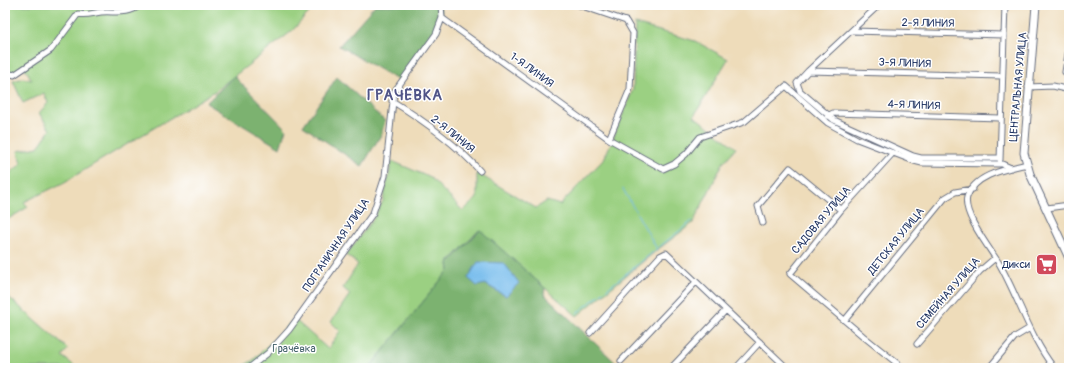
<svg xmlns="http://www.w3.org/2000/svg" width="1074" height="373" viewBox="0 0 1074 373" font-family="Pangolin,sans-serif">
	<rect width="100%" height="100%" fill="#fff"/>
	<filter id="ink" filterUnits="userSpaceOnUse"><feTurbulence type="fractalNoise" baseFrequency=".025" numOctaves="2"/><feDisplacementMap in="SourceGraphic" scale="8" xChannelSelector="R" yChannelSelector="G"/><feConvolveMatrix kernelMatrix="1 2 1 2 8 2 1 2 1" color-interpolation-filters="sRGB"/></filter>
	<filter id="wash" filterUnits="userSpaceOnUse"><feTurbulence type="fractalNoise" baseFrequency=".012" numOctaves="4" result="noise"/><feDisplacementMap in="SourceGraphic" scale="16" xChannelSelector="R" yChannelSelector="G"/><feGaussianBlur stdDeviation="0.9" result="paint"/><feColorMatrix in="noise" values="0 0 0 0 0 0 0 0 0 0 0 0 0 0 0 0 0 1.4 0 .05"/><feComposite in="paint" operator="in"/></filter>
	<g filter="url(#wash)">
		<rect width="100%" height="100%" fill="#eedcba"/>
		<path fill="#9bd082" stroke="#5b8070" d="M5 5H316L292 31 215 91 63 183 24 202 28 207 5 221V177L21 164 18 151 38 147 50 130 39 113 48 103 44 93 23 103 13 81 23 78 32 80 24 67 14 72 5 69Z
			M635 24 695 41 728 59 694 116 736 148 723 163 693 223 657 250 577 316 479 230 448 263 449 270 369 368H240L253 360 294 319 328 349 340 331 331 322 350 294 343 288 358 264 346 255 373 219 383 201 392 161 431 178 463 211 477 198V173L536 208 547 201 560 205 604 159 614 136 633 89Z
			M5 294 68 349 62 356 77 368H5Z"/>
		<path fill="#7cb270" stroke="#4c7067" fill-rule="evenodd" d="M375 5H440L442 18 401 82 339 46Z
			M234 76 286 129 280 148 206 103Z
			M337 77 385 121 381 135 362 166 303 126Z
			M480 230 545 288 544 294 621 368H369L449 270 448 264ZM518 283 506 296 485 284Z"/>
		<path fill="#74bbec" stroke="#4875a5" d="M478 262 504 263 519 283 506 296 485 284 477 286 468 278Z"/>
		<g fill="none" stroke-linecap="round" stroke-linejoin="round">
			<path stroke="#74bbec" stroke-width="1" d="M658 248 692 221
				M577 313 657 249 623 189"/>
		</g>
	</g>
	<g filter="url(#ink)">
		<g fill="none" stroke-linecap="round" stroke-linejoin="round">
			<defs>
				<path id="minor" d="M579 5 626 21 633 33 630 89 609 139
					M879 5 808 71 797 83 800 91 834 120 913 156 921 158H999
					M442 18 609 139 663 169 674 164 686 154 700 137 744 122 786 86 828 123 857 139 914 161 922 163 1002 164 1011 168
					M852 31 1004 35
					M809 71 1002 76
					M5 72 14 75 51 50 78 14C86 16 93 13 101 12 116 11 127 15 141 5
					M1065 72 1069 48
					M1028 87 1053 86 1069 90
					M392 101C423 120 456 144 480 171
					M828 116 833 113 1000 118
					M893 153 841 210 790 274 863 336 903 368
					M1000 160 1005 5
					M1027 164C1007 169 975 174 967 197 962 214 991 250 1000 265 1019 299 1030 337 1054 368
					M1047 208 1069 205
					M763 223 758 206 790 168 841 210
					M845 320 945 198 955 192 973 189
					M590 333 660 256 666 253 787 368
					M917 344 980 271 995 258
					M621 361 696 282
					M249 368 268 353 289 330 373 213 385 176 394 92 436 34 442 18 441 5
					M671 368 726 310
					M736 368 760 342
					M989 368 1015 337 1030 328"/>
				<path id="major" d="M1036 5 1024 153 1030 174 1069 258"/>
			</defs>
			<use href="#minor" stroke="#656c7e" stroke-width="7"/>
			<use href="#major" stroke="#656c7e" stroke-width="9"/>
			<use href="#minor" stroke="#fff" stroke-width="5"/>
			<use href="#major" stroke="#fff" stroke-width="7"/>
		</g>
	</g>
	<defs>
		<symbol id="supermarket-square" viewBox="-11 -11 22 22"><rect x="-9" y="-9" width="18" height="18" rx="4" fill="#d1495b" stroke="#fff"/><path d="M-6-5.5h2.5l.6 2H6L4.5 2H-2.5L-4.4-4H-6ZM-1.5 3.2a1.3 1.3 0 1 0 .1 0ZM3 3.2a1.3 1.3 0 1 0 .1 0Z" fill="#fff"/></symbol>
	</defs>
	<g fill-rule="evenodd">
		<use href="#supermarket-square" x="1034" y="252" width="25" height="25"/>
	</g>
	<g text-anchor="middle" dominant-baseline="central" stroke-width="3" stroke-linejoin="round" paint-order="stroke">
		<g font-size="11" fill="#1b2f5e" stroke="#fff">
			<text transform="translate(928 23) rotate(1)">2-Я ЛИНИЯ</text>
			<text transform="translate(905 63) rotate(2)">3-Я ЛИНИЯ</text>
			<text transform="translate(532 70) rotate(36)">1-Я ЛИНИЯ</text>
			<text transform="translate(1018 87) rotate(-85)">ЦЕНТРАЛЬНАЯ УЛИЦА</text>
			<text transform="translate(914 105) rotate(2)">4-Я ЛИНИЯ</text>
			<text transform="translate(453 134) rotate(39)">2-Я ЛИНИЯ</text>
			<text transform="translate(821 220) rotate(-50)">САДОВАЯ УЛИЦА</text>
			<text transform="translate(896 241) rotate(-51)">ДЕТСКАЯ УЛИЦА</text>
			<text transform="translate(336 245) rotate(-56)">ПОГРАНИЧНАЯ УЛИЦА</text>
			<text transform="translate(948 293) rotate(-49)">СЕМЕЙНАЯ УЛИЦА</text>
		</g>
		<g font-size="11" fill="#1b2f5e" stroke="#fff" text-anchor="end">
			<text x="1030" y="264">Дикси</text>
		</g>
		<g font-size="11" fill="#415f69" stroke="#fff">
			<text x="294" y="348">Грачёвка</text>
		</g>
		<g font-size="15" font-weight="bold" letter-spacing="1" fill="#505487" stroke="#fff">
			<text x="405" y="95">ГРАЧЁВКА</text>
		</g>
	</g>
	<rect width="1074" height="373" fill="none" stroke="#fff" stroke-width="20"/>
</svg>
